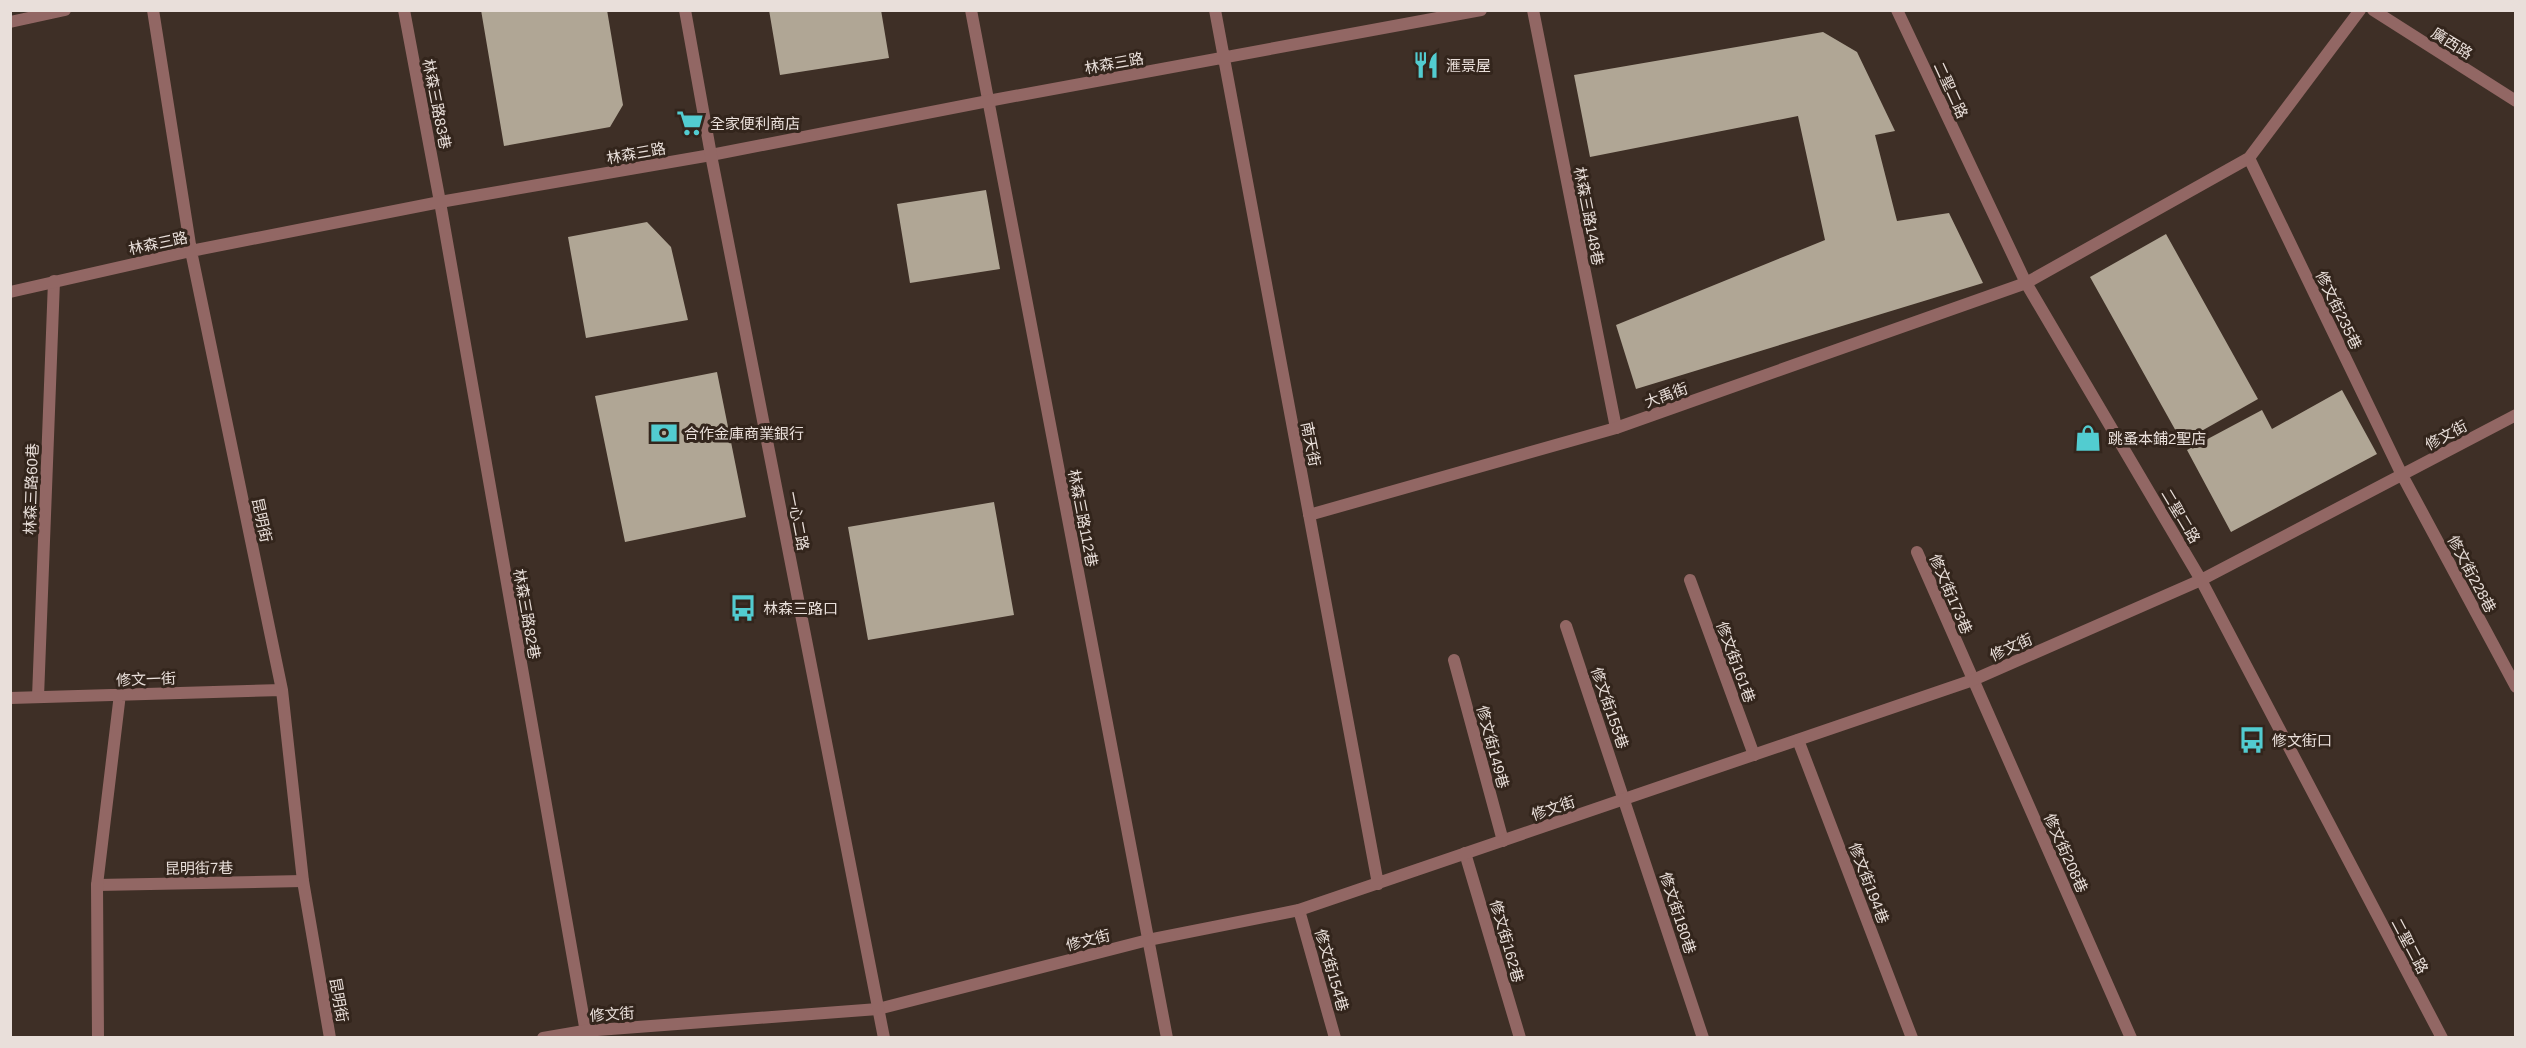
<svg xmlns="http://www.w3.org/2000/svg" width="2526" height="1048" viewBox="0 0 2526 1048" font-family="Arial,'Noto Sans TC',sans-serif">
	<rect width="100%" height="100%" fill="#3e2f26"/>
	<path fill="#b0a695" d="M481 10H607L623 105 610 127 504 146Z
		M769 10H881L889 58 780 75Z
		M1823 32 1857 52 1895 131 1875 135 1897 221 1949 213 1983 283 1636 389 1616 325 1825 240 1798 116 1590 157 1574 75Z
		M986 190 1000 269 910 283 897 204Z
		M647 222 671 247 688 320 586 338 568 237Z
		M2166 234 2258 399 2182 442 2090 277Z
		M717 372 746 517 625 542 595 396Z
		M2342 390 2377 454 2231 532 2187 450 2262 410 2272 429Z
		M994 502 1014 615 868 640 848 527Z"/>
	<g fill="none" stroke-linecap="round" stroke-linejoin="round">
		<path stroke="#926764" stroke-width="12" d="M404 10 440 202 587 1038
			M971 10 1167 1038
			M1533 10 1616 428
			M10 22 65 10
			M1917 552 2131 1038
			M1690 580 1754 755
			M1566 626 1703 1038
			M1454 660 1503 841
			M38 697 54 281
			M1798 740 1912 1038
			M1465 853 1520 1038
			M97 885 303 881
			M1299 910 1335 1038"/>
		<path stroke="#926764" stroke-width="12" d="M153 10 191 251 282 690 303 881 330 1038
			M1215 10 1378 884
			M1897 10 2026 283 2201 580 2442 1038
			M2373 10 2516 101
			M2249 158 2402 475 2516 687
			M10 292 191 251 440 202 711 155 988 101 1481 10
			M1309 515 1616 428 2026 283 2249 158 2360 10
			M10 698 282 690
			M98 1038 97 885 120 694
			M543 1038 584 1031 878 1009 1148 940 1299 910 1973 680 2201 580 2516 415"/>
		<path stroke="#926764" stroke-width="12" d="M685 10 711 155 884 1038"/>
	</g>
	<defs>
		<symbol id="restaurant-bare" viewBox="-9 -9 18 18"><path d="M-5-6h1v4h1v-4h1v4h1v-4h1v5L-1.5 .5V6h-2V.5L-5-1ZM5-6V6H3V1.5H1.5Q1.5-4 5-6Z" fill="#52ccd0" stroke="#33251c" stroke-width="2.5" paint-order="stroke"/></symbol>
		<symbol id="supermarket-bare" viewBox="-9 -9 18 18"><path d="M-6-5.5h2.5l.6 2H6L4.5 2H-2.5L-4.4-4H-6ZM-1.5 3.2a1.3 1.3 0 1 0 .1 0ZM3 3.2a1.3 1.3 0 1 0 .1 0Z" fill="#52ccd0" stroke="#33251c" stroke-width="2.5" paint-order="stroke"/></symbol>
		<symbol id="bank-bare" viewBox="-9 -9 18 18"><path d="M-6-4H6V4H-6ZM0-2.3a2.3 2.3 0 1 0 0 4.6a2.3 2.3 0 1 0 0-4.6Z" fill="#52ccd0" stroke="#33251c" stroke-width="2.5" paint-order="stroke"/></symbol>
		<symbol id="shop-bare" viewBox="-9 -9 18 18"><path d="M-5-2.5h2.3a2.7 3.5 0 0 1 5.4 0H5L5.5 6h-11ZM-1.5-2.5h3a1.5 2.3 0 0 0-3 0Z" fill="#52ccd0" stroke="#33251c" stroke-width="2.5" paint-order="stroke"/></symbol>
		<symbol id="bus-bare" viewBox="-9 -9 18 18"><path d="M-5-6H5V4H4V6H2V4H-2V6H-4V4H-5ZM-3.5-4V0h7V-4ZM-3.5 1.2v1.5H-2V1.2ZM2 1.2v1.5H3.5V1.2Z" fill="#52ccd0" stroke="#33251c" stroke-width="2.5" paint-order="stroke"/></symbol>
	</defs>
	<g fill-rule="evenodd">
		<use href="#restaurant-bare" x="1407" y="46" width="38" height="38"/>
		<use href="#supermarket-bare" x="671" y="104" width="38" height="38"/>
		<use href="#bank-bare" x="645" y="414" width="38" height="38"/>
		<use href="#shop-bare" x="2069" y="419" width="38" height="38"/>
		<use href="#bus-bare" x="724" y="589" width="38" height="38"/>
		<use href="#bus-bare" x="2233" y="721" width="38" height="38"/>
	</g>
	<g text-anchor="middle" dominant-baseline="central" stroke-width="6" stroke-linejoin="round" paint-order="stroke">
		<g font-size="15" fill="#e9dfda" stroke="#33251c">
			<text transform="translate(2452 43) rotate(32)">廣西路</text>
			<text transform="translate(1114 63) rotate(-10)">林森三路</text>
			<text transform="translate(1951 90) rotate(65)">二聖二路</text>
			<text transform="translate(437 104) rotate(79)">林森三路83巷</text>
			<text transform="translate(636 153) rotate(-10)">林森三路</text>
			<text transform="translate(1589 216) rotate(79)">林森三路148巷</text>
			<text transform="translate(158 243) rotate(-12)">林森三路</text>
			<text transform="translate(2339 310) rotate(64)">修文街235巷</text>
			<text transform="translate(1666 395) rotate(-20)">大禹街</text>
			<text transform="translate(2446 435) rotate(-28)">修文街</text>
			<text transform="translate(1311 444) rotate(79)">南天街</text>
			<text transform="translate(31 489) rotate(-88)">林森三路60巷</text>
			<text transform="translate(2181 516) rotate(59)">二聖二路</text>
			<text transform="translate(1083 518) rotate(79)">林森三路112巷</text>
			<text transform="translate(262 520) rotate(78)">昆明街</text>
			<text transform="translate(798 521) rotate(79)">一心二路</text>
			<text transform="translate(2472 574) rotate(62)">修文街228巷</text>
			<text transform="translate(1951 594) rotate(67)">修文街173巷</text>
			<text transform="translate(527 614) rotate(80)">林森三路82巷</text>
			<text transform="translate(2011 647) rotate(-24)">修文街</text>
			<text transform="translate(1736 662) rotate(70)">修文街161巷</text>
			<text transform="translate(146 679) rotate(-2)">修文一街</text>
			<text transform="translate(1610 708) rotate(71)">修文街155巷</text>
			<text transform="translate(1493 747) rotate(75)">修文街149巷</text>
			<text transform="translate(1553 808) rotate(-19)">修文街</text>
			<text transform="translate(2066 853) rotate(66)">修文街208巷</text>
			<text transform="translate(199 868) rotate(-1)">昆明街7巷</text>
			<text transform="translate(1869 883) rotate(69)">修文街194巷</text>
			<text transform="translate(1678 913) rotate(72)">修文街180巷</text>
			<text transform="translate(1088 940) rotate(-14)">修文街</text>
			<text transform="translate(1507 941) rotate(74)">修文街162巷</text>
			<text transform="translate(2410 946) rotate(62)">二聖二路</text>
			<text transform="translate(1332 970) rotate(74)">修文街154巷</text>
			<text transform="translate(339 1000) rotate(80)">昆明街</text>
			<text transform="translate(612 1014) rotate(-4)">修文街</text>
		</g>
		<g font-size="15" fill="#e9dfda" stroke="#33251c" text-anchor="start">
			<text x="1446" y="65">滙景屋</text>
			<text x="710" y="123">全家便利商店</text>
			<text x="684" y="433">合作金庫商業銀行</text>
			<text x="2108" y="438">跳蚤本鋪2聖店</text>
			<text x="763" y="608">林森三路口</text>
			<text x="2272" y="740">修文街口</text>
		</g>
	</g>
	<rect width="2526" height="1048" fill="none" stroke="#e9dfda" stroke-width="24"/>
</svg>
